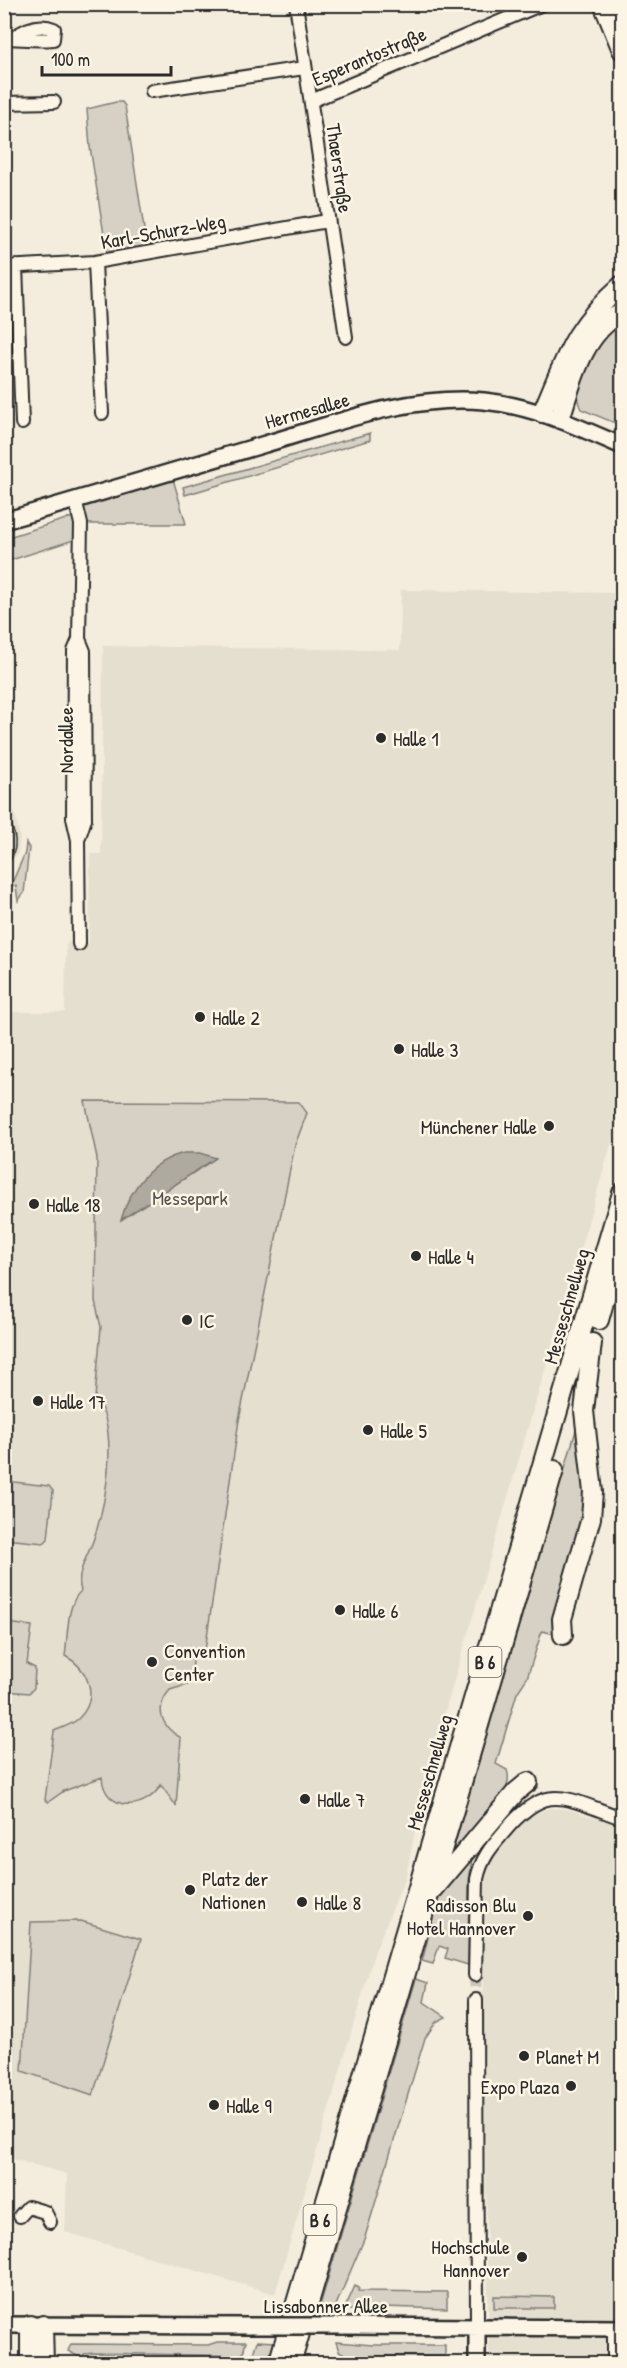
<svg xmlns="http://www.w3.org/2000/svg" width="627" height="2368" viewBox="0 0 627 2368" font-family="'Patrick Hand',sans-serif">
	<rect width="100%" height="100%" fill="#f4edde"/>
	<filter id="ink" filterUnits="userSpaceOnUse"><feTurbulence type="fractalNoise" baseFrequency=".0167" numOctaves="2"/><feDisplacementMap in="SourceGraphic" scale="12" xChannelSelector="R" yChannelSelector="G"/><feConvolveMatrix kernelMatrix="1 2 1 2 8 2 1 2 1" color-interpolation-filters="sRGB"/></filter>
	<g filter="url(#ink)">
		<path fill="#e5dfd0" d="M401 590 619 593V598H614V648L622 649V1107L425 1780 406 1876 375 1951 275 2294 65 2232 67 2174 5 2157V994H7V1012H65L66 946 68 942 89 944 90 854H101L103 646 400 650Z
			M4 788 15 813 20 837 18 853 5 873Z
			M551 1808 567 1809 622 1826V2363H489L482 1916 485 1879 489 1861 505 1842 525 1821 537 1813Z"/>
		<path fill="#d6d1c4" stroke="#807e78" stroke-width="1.5" d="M116 102H122L125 106 147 248 107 253 90 147 87 109Z
			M622 320V426L581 409C566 380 604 338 622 320Z
			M370 433V440L185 495 183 487Z
			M171 472 186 524H81L80 538 5 562V538L79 515 75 499Z
			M26 843 29 848 24 893 18 901 16 886H11L12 883 25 853Z
			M85 1101 299 1102 307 1113 295 1145 239 1420 205 1650 199 1654 195 1650 190 1653 193 1662 190 1684 170 1690C154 1708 161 1727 181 1738L176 1806 161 1785C145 1812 104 1812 102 1777L64 1791 48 1802 45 1800 54 1731C63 1727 72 1725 79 1718 100 1697 88 1668 65 1656 68 1638 66 1603 81 1591 75 1572 89 1555 94 1538 106 1503 120 1428 95 1398L101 1327 95 1301 97 1158Z
			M579 1420 589 1490 559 1635 542 1631 527 1678 517 1693 496 1764 507 1770C517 1795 467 1840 451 1857Z
			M5 1481 49 1486 53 1491 48 1539 44 1543 5 1539Z
			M5 1623 32 1626 27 1664 35 1668 34 1688 29 1693 5 1691Z
			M539 1787 517 1804 472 1858 469 1881 468 1965 445 1958 448 1949 439 1946 433 1964 422 1961C429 1938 433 1907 445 1886 458 1863 515 1794 539 1787Z
			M81 1921 141 1939 93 2095 22 2071 31 1922Z
			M416 1979 428 1983 424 2002 446 2017 436 2022 425 2038 365 2237 334 2310 319 2309Z
			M355 2286 359 2288 358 2291 447 2292V2309L383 2307 369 2310H344Z
			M494 2296 554 2297V2308H494Z
			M257 2341 274 2342 268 2363H250Z
			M217 2342H246L242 2356 95 2353 84 2354 81 2358 68 2351 71 2344 208 2345Z
			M336 2342 373 2345H445V2357L348 2356 339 2351Z"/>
		<path fill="#afaaa0" stroke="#7a7771" stroke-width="1.5" d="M184 1153H200L216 1158 121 1220C130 1188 151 1161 184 1153Z"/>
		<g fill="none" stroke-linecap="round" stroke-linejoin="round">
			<path stroke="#ccc6ba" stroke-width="12" stroke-dasharray="12 6" stroke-linecap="butt" d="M475 1975 476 2000"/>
			<defs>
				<path id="minor" d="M296 4 346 337
					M4 38C20 38 37 41 53 39L54 29C40 23 25 29 13 38
					M152 91 304 68
					M311 101 542 4
					M4 103 54 102
					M95 262 102 413
					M16 266 22 423
					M4 267 95 262 327 221
					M75 499 81 524 79 639 84 651 85 819 78 840
					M79 944 78 840 73 818 74 651 79 639
					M475 1975 477 1879C481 1859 491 1847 504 1832 549 1779 565 1799 622 1818
					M476 2000 477 2327
					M20 2216 28 2207 45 2212 50 2222
					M614 2364V2328"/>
				<path id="major" d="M4 521C90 496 176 470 262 445 334 424 408 394 484 401 534 406 578 427 622 446
					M4 2325 249 2326
					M342 2326 622 2328
					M477 2364V2327"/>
				<path id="highway" d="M603 4 622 50
					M617 4 622 16
					M542 413C567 355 573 328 622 285
					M560 419C572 382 583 331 622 313
					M599 1320 622 1238
					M563 1635 562 1619 591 1518 593 1492 584 1411 592 1343
					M434 1889 516 1792 528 1782
					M43 2325 44 2364
					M30 2364V2325
					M278 2364 622 1193
					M291 2364 554 1470"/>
			</defs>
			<use href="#minor" stroke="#2b2b2b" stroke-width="16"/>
			<use href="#major" stroke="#2b2b2b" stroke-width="20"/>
			<use href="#highway" stroke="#2b2b2b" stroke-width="22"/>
			<use href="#minor" stroke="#fcf5e5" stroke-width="12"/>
			<use href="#major" stroke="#fcf5e5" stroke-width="15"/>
			<use href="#highway" stroke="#fcf5e5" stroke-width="18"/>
			<path stroke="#2b2b2b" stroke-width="1.5" d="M4 806C13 828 24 848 4 868
				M4 852 8 837 5 825"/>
			<defs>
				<path id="major-bridge" d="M249 2326H342"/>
			</defs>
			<use href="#major-bridge" stroke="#2b2b2b" stroke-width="20" stroke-linecap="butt"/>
			<use href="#major-bridge" stroke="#fcf5e5" stroke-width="15"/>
		</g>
	</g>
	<g fill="#2b2b2b" stroke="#fcf5e5" stroke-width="2">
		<circle cx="381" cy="738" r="6"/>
		<circle cx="200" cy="1017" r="6"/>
		<circle cx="399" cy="1049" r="6"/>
		<circle cx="549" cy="1126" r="6"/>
		<circle cx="34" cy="1204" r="6"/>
		<circle cx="416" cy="1256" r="6"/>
		<circle cx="187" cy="1320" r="6"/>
		<circle cx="38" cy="1401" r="6"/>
		<circle cx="368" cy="1430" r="6"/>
		<circle cx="340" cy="1610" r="6"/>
		<circle cx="152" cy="1662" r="6"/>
		<circle cx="305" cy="1799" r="6"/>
		<circle cx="190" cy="1890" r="6"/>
		<circle cx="302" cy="1902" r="6"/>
		<circle cx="528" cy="1916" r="6"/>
		<circle cx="524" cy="2056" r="6"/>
		<circle cx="571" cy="2086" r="6"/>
		<circle cx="214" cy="2105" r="6"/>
		<circle cx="522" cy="2257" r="6"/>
	</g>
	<g text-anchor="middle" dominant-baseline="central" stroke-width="5" stroke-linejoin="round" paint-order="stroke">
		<g fill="#fcf5e5" stroke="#6a6863" stroke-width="1.5">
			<rect x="468.5" y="1647" width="33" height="30" rx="4.5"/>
			<rect x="303.5" y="2205" width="33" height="30" rx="4.5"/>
		</g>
		<g font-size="18" font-weight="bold" fill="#2b2b2b">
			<text x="485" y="1662">B 6</text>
			<text x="320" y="2220">B 6</text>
		</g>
		<g font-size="20" fill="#2b2b2b" stroke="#fcf5e5">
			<text transform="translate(369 56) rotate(-23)">Esperantostraße</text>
			<text transform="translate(340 168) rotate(82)">Thaerstraße</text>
			<text transform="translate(163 231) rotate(-10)">Karl-Schurz-Weg</text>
			<text transform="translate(307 410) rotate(-16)">Hermesallee</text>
			<text transform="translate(65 740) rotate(-90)">Nordallee</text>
			<text transform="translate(566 1306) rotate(-74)">Messeschnellweg</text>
			<text transform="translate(429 1772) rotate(-74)">Messeschnellweg</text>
			<text x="326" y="2305">Lissabonner Allee</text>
		</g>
		<g font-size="20" fill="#2b2b2b" stroke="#fcf5e5" text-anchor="start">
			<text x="393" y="738">Halle 1</text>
			<text x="212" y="1017">Halle 2</text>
			<text x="411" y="1049">Halle 3</text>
			<text x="537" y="1126" text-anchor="end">Münchener Halle</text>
			<text x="46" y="1204">Halle 18</text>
			<text x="428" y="1256">Halle 4</text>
			<text x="199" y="1320">IC</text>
			<text x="50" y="1401">Halle 17</text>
			<text x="380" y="1430">Halle 5</text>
			<text x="352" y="1610">Halle 6</text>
			<text x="164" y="1650">Convention<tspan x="164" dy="23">Center</tspan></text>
			<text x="317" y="1799">Halle 7</text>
			<text x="202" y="1878">Platz der<tspan x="202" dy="23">Nationen</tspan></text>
			<text x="314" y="1902">Halle 8</text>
			<text x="516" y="1904" text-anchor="end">Radisson Blu<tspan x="516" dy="23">Hotel Hannover</tspan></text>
			<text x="536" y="2056">Planet M</text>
			<text x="559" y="2086" text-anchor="end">Expo Plaza</text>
			<text x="226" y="2105">Halle 9</text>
			<text x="510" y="2246" text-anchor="end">Hochschule<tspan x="510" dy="23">Hannover</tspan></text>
		</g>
		<g font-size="20" fill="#565451" stroke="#fcf5e5">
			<text x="190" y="1197">Messepark</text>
		</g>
	</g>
	<rect width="627" height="2368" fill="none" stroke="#fcf5e5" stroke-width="24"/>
	<rect x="12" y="12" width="603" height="2344" fill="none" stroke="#2b2b2b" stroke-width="2" filter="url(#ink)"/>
	<path d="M42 66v9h129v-9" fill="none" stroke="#2b2b2b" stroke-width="3"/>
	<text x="51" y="66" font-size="18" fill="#2b2b2b" stroke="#fcf5e5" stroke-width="4.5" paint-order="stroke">100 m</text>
</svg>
